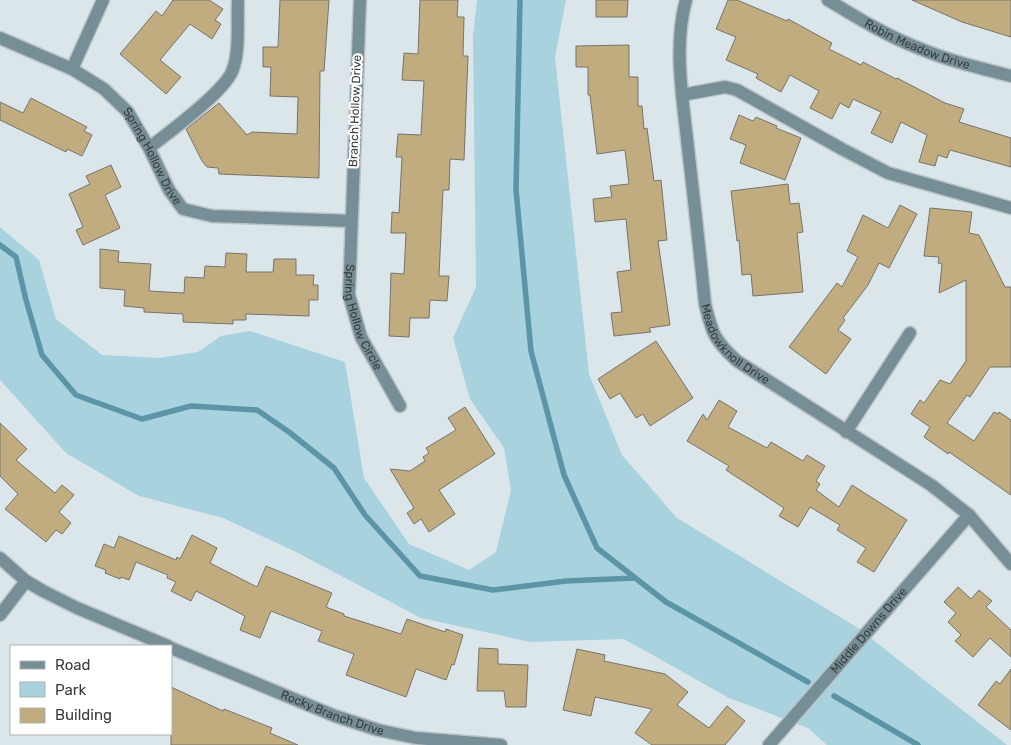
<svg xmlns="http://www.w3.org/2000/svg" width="1011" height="745" viewBox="0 0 1011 745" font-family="Rubik,sans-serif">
	<rect width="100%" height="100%" fill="#dbe6ea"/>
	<path fill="#a8d2de" d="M477 0H566L555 57 589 374 622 455 677 518 858 628 1007 745H827L808 728 729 698 624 639 530 642 421 618 294 551 223 518 139 496 66 453 0 380V227L39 260 56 319 102 355 159 358 198 352 221 336 250 331 345 362 364 478 409 544 469 570 496 552 511 490 504 448 470 399 453 338 476 287 473 36Z"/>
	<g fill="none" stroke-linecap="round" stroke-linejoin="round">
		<path stroke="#5c95a6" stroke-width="5.5" d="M520 0 516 190 531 351 564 475 597 548 666 602 808 682
			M0 245 16 257 26 300 42 355 76 395 142 419 191 406 257 410 289 432 334 468 365 515 420 576 493 590 566 581 635 578
			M834 696 918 745"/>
	</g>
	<path fill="#c0ac7f" stroke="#77746b" d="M173 0H209L223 9 215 20 221 24 212 39 190 24 160 60 181 77 166 94 120 54 156 11 162 16Z
		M280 0H329L324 71H320L319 178 219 174 218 168 207 167 202 161 186 129 219 103 247 135 252 132 297 134 298 97 270 96 271 67H263V47H278Z
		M420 0H458L457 17H464L463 56H468L464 160 450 159 449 190H443L439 276H449L447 301 430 300 429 318H410L409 337 389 336 391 273 404 274 406 233H391L392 212 399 213 402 157H396L398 134 421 135 424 81 402 80 404 53 418 54Z
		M596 0H628L627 17H596Z
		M728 0H737L787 21 788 19 832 43 829 49 861 65 863 62 896 79 897 78 945 103 964 109 959 122 1011 138V167L950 150 947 158 938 155 935 166 919 162 927 135 901 122 892 143 871 133 881 112 853 99 849 108 840 103 832 119 810 108 819 91 790 75 781 92 756 78 758 74 726 60 736 37 716 29Z
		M912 0H1011V37L962 22Z
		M629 45V77H638V106H642L644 129 647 128 654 181 661 180 667 240 658 241 670 325 649 328 651 332 614 336 611 313 622 312 617 272 631 270 626 219 595 222 593 199 612 197 610 186 629 184 625 150 597 154 590 95H588V67H576V46Z
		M31 98 87 127 84 131 92 135 82 156 67 149 66 152 0 120V102L23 113Z
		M739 115 753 121 756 117 777 126 776 128 801 138 785 180 740 163 746 145 730 139Z
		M111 165 121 187 105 195 120 228 83 245 76 230 83 227 69 194 90 184 86 176Z
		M788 184 790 204 799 203 803 232 797 233 803 292 753 296 751 274 742 275 739 240 737 241 731 191Z
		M900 205 917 214 889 268 879 263 868 285 843 318 845 320 838 330 851 339 826 374 789 347 837 283 842 287 858 257 847 251 863 215 888 228Z
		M930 208 972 212 969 233 979 235 1005 287H1011V367H990L970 397 967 395 947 423 974 441 994 412 998 414 999 412 1011 420V495L949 452 948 454 924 437 930 427 911 414 920 400 924 403 940 380 950 384 966 361V280L939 293 942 264 938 263 939 257 924 256Z
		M100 249 119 251 118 262 151 264 149 291 184 293 185 277 204 278 205 266 225 267 226 253 247 254 246 272H273L274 259H296V275H314L313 285H318V300H309V316L246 314V320H233V324L183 322V314L144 312V308L124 306 125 290 100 288Z
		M656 341 693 398 650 426 643 414 636 418 620 393 610 399 598 379Z
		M719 400 737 411 728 427 767 448 771 442 803 461 807 455 825 466 816 481 820 484 816 490 839 507 852 485 907 520 874 572 857 562 866 548 837 530 840 525 810 507 798 527 779 516 784 508 726 470 729 466 687 441 703 414 707 420Z
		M465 407 495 454 439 490 455 514 429 532 421 519 414 524 407 513 414 508 390 469 410 471 425 461 423 457 429 453 426 448 456 430 448 418Z
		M0 423 27 449 16 460 55 493 62 485 74 495 59 512 71 523 62 534 56 530 46 542 5 509 18 494 0 476Z
		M192 535 217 548 210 563 257 587 266 566 332 593 326 607 344 614V616L401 634 407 619 445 632 446 629 463 635 454 665 452 664 446 680 416 669 406 697 346 675 354 654 318 641 322 631 271 611 260 638 240 630 245 616 196 591 191 601 171 591 176 582 167 578 168 575 136 562 129 580 121 577 120 579 105 573 106 570 95 566 104 544 114 548 119 536 176 560 177 557 180 559Z
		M958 587 971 599 979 590 992 601 986 607 1011 630V657L990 638 973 657 955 641 961 635 948 622 956 613 944 602Z
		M479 648 498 649V664L528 665 526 707H506L504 691H477Z
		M577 649 605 655 604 661 665 674 688 692 677 705 709 728 727 706 745 721 725 745H652L635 733 652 709 595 697 591 716 563 710Z
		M1011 669V730L978 705 996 681 1000 684Z
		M171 687 223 711 224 709 272 728 270 733 298 745H171Z"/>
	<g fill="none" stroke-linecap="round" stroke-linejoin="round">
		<defs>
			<g id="minor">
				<path id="s1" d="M360 0 349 295 361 337 400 406"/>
				<path id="s2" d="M686 0C673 47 683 100 688 148 694 200 700 252 705 304 712 333 714 340 737 361L931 485 969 515 1011 564"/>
				<path id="s3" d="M828 0C856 17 885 35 916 47 946 60 979 68 1011 76"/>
				<path id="s4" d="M0 38 72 69 104 89 128 112 149 148 169 190 183 209 212 216 351 221"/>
				<path d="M72 69 103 0"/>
				<path d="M682 95 725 87 737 90 842 149 888 173 1011 208"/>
				<path d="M149 148C168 133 227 90 233 69 240 50 237 21 238 0"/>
				<path d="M846 432 910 333"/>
				<path d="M0 558 26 581 43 591 77 608 168 646"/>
				<path d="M0 615 26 581"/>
				<path id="s5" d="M171 648 335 716 378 730 416 738 501 745"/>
				<path id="s6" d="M769 745 969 515"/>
			</g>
		</defs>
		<use href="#minor" stroke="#bac4c8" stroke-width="15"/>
		<use href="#minor" stroke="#768e95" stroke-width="12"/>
	</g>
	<g text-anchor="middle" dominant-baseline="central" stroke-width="4.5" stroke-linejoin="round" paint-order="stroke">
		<g font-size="12" fill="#383c3e" stroke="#fff">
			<text stroke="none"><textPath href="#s3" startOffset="100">Robin Meadow Drive</textPath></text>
			<text transform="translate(355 111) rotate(-88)">Branch Hollow Drive</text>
			<text stroke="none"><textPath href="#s4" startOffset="200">Spring Hollow Drive</textPath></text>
			<text stroke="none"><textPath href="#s1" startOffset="320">Spring Hollow Circle</textPath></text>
			<text stroke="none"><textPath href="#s2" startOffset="358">Meadowknoll Drive</textPath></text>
			<text stroke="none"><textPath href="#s6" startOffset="152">Middle Downs Drive</textPath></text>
			<text stroke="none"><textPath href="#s5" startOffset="174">Rocky Branch Drive</textPath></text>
		</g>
	</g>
	<rect x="10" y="645" width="162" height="90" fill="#ffffff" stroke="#afb1b2"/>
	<rect x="20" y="661" width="25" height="8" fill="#768e95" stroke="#afb1b2"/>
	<text x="55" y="670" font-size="15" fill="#383c3e">Road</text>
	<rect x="20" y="682" width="25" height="15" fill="#a8d2de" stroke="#afb1b2"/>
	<text x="55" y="695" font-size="15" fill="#383c3e">Park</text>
	<rect x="20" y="708" width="25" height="15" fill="#c0ac7f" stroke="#afb1b2"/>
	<text x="55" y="720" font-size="15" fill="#383c3e">Building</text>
</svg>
